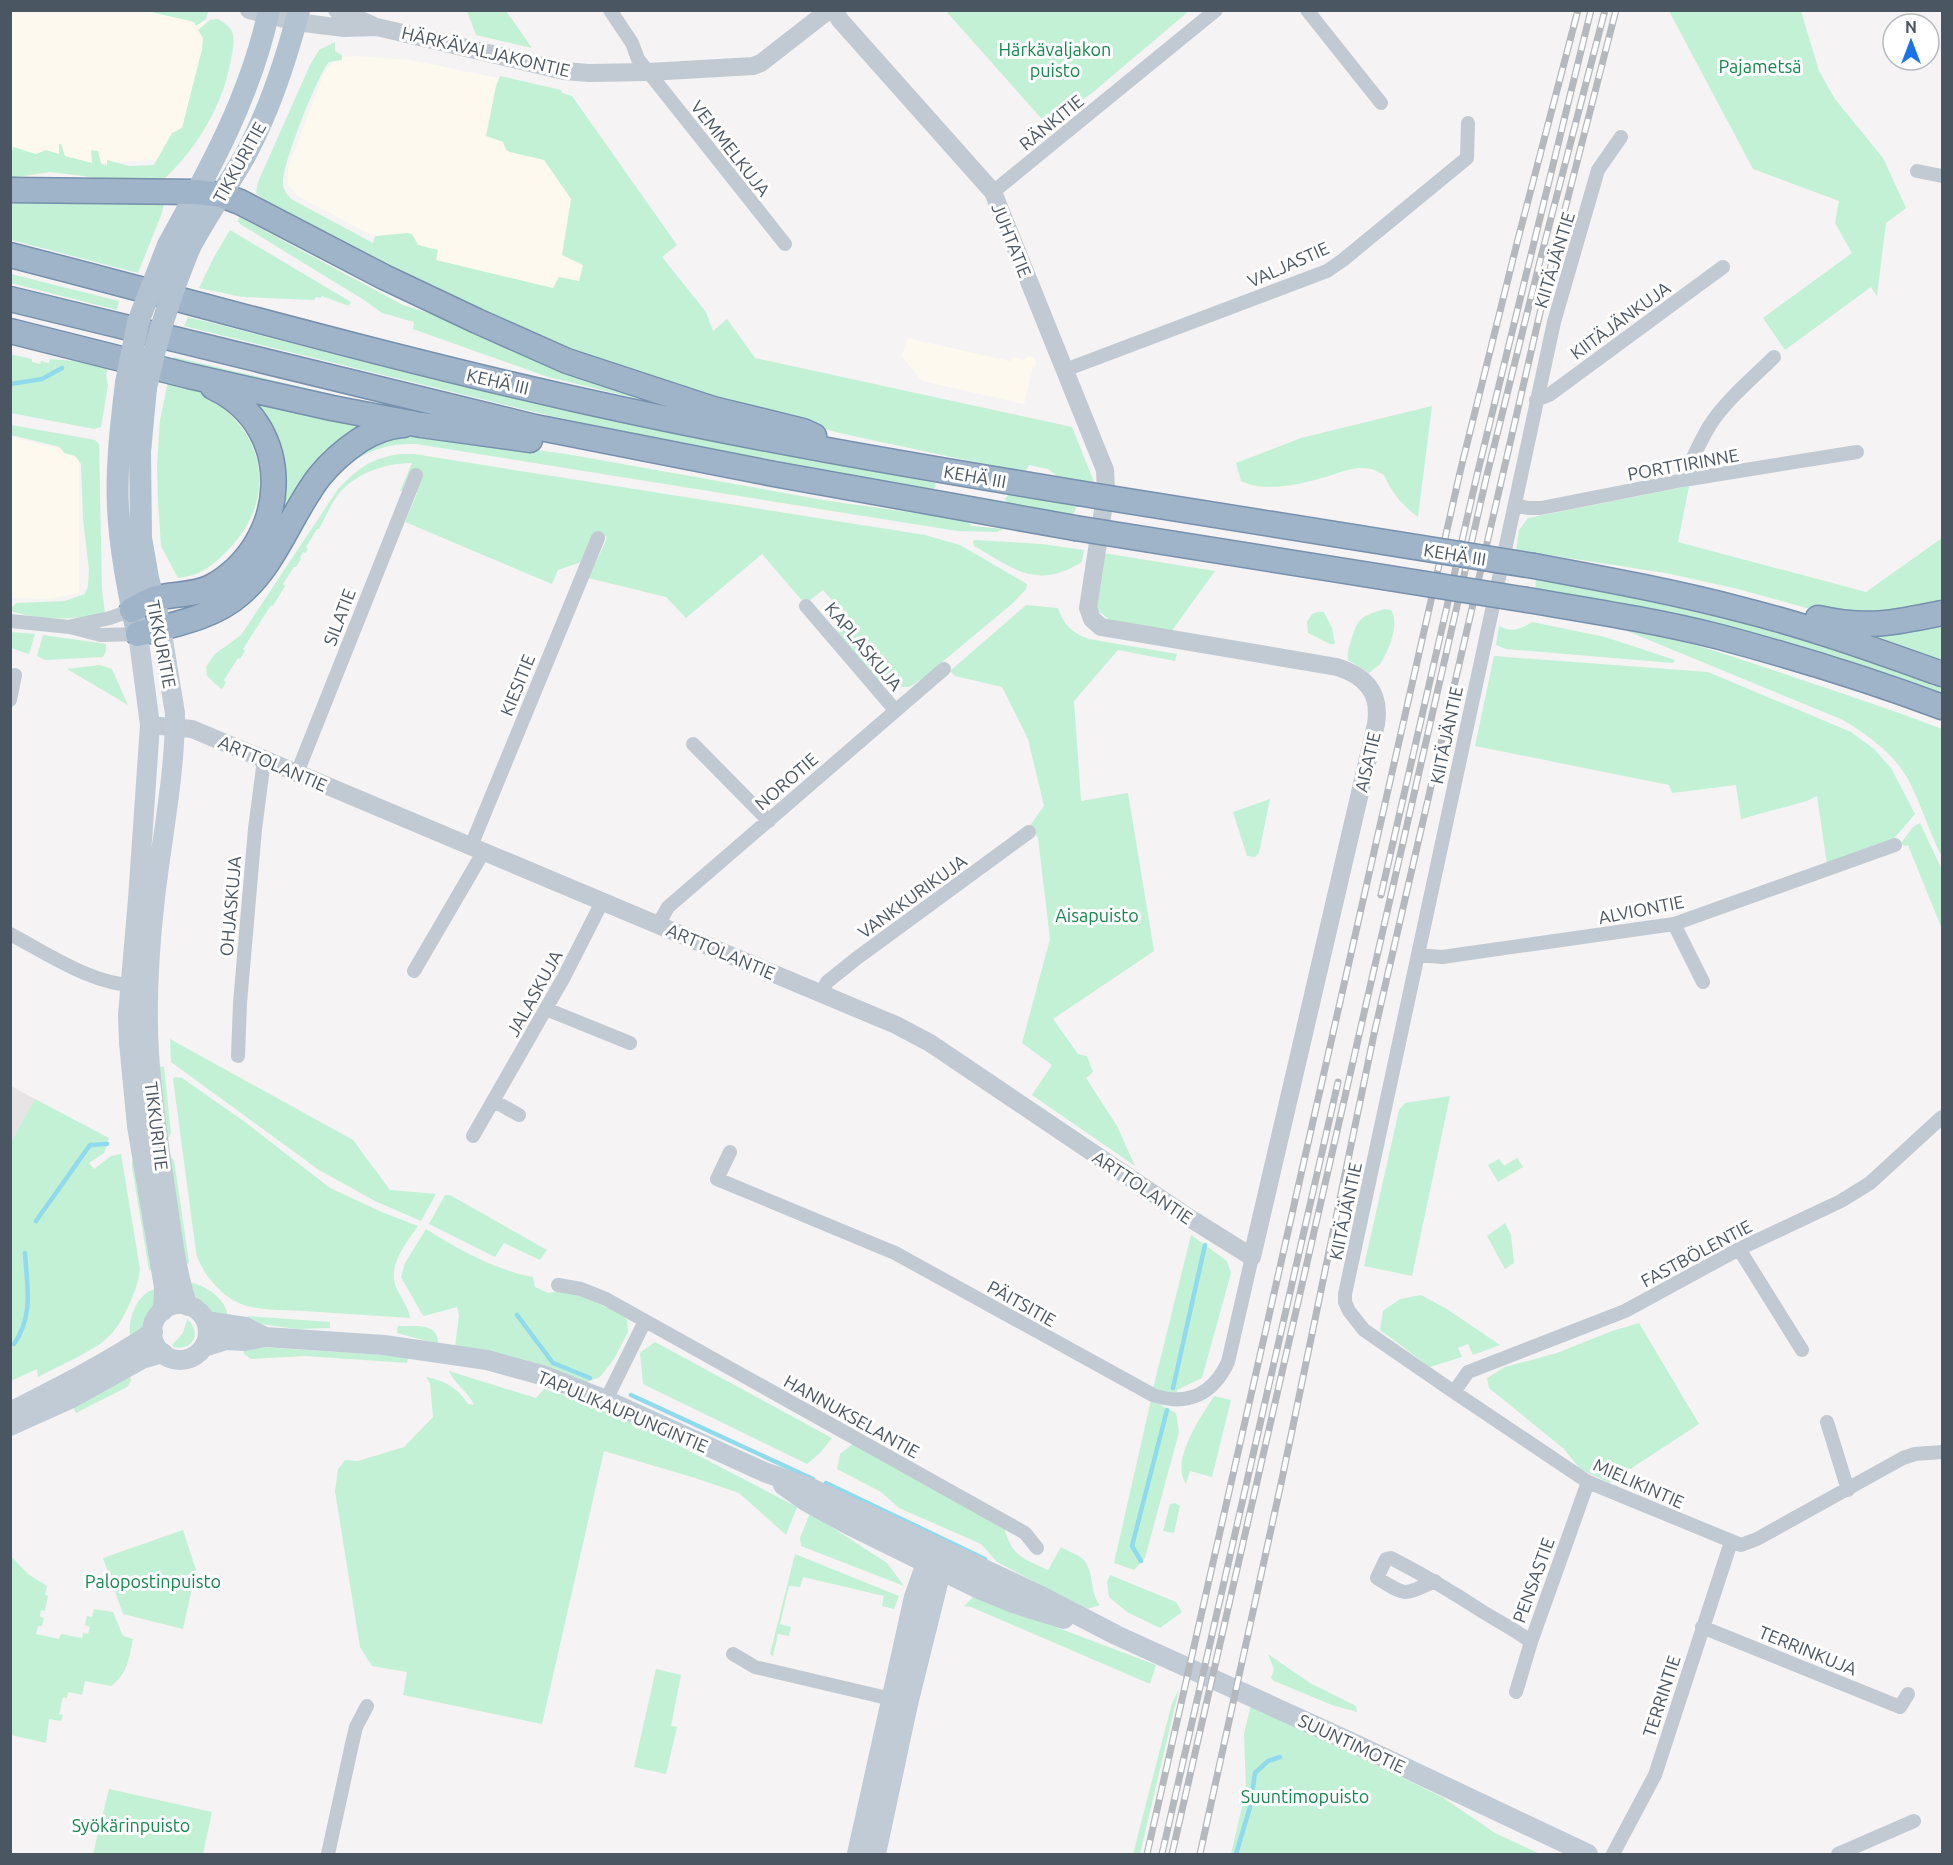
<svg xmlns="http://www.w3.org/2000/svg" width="1953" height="1865" viewBox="0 0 1953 1865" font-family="Ubuntu,sans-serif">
	<rect width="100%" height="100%" fill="#f5f3f3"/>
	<path fill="#fdf9ef" d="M10 11H171L201 19 206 23 211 29 200 98 162 160 11 166Z
		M355 56 411 60 517 82 650 299 477 292 298 196 288 185V169L324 73 330 65 341 57Z
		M907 338 1010 361 1014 357 1024 360 1028 356 1034 357 1036 361 1035 367H1033L1024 404 922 381 902 356Z
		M11 437 79 453V593L47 599 11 598Z"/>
	<path fill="#e6e4e5" d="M11 1086 35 1099 11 1142Z"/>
	<path fill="#c3f1d5" d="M201 11 208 12 206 19 196 26 194 22 147 11Z
		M467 11H506L532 48 476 35Z
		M946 11H1189L1092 93 1048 126Z
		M1669 11H1801L1819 71 1835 99 1883 158 1906 208 1886 223 1877 296 1871 287 1785 350 1763 318 1852 253 1835 223 1839 201 1753 169Z
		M218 19C225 23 232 28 233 35 235 43 232 52 231 59 224 103 197 149 164 179H108L50 172 11 178V156L13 147 36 154 46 150 59 154V144H61L65 156 92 163 91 150 98 151 101 164 107 165V160L129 166 154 165 172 133 182 128 202 49 203 38 198 30 210 20Z
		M335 42V51L342 55V60L329 62C317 76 282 165 283 183 283 190 287 194 291 199L373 243 375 236 408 233 412 234 418 245 438 250 436 260 553 288 559 277 579 281 583 265 562 255 571 199 544 160 510 152 506 150 503 142 486 136 496 86 500 76 561 90 562 93 572 96 677 245 662 257 706 312 713 331 727 319 755 358 1072 427 1094 482 1061 479 1048 469 1029 465 1025 472 1012 470 844 434 676 390 512 329 277 210 256 193 258 182 310 65 319 50Z
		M10 197 165 200 162 213 138 273 11 240Z
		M239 217 403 305 464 324 672 407 548 377 413 329 414 322 382 313 364 300 240 224 238 221Z
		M230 230 351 302 349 306 322 296 321 298 316 297 314 300 242 297 199 288 215 255Z
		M11 274 119 301 117 310 11 283Z
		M188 317C280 340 372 365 465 387 621 424 778 454 935 483L936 486 933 489 669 441 551 416 184 326Z
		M10 318 116 344 114 350 11 322Z
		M10 354 32 359V362L40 364 41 361 49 363 50 359 87 362 108 367 106 375 108 385 101 427 94 429 11 413Z
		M174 357 395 409 172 363Z
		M168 382C179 385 193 387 203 392 210 395 215 402 221 406 270 446 272 505 228 550 213 565 200 576 178 578L161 546 158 501 157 466 160 420Z
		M251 399 371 425 279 523 286 476 279 447Z
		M1432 406 1418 517C1402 505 1392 493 1384 475 1380 473 1375 470 1371 469 1355 465 1340 473 1325 477 1301 484 1265 493 1241 481L1236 463 1301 438Z
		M11 425 95 440 99 444 102 589 105 613C76 620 38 621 11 611V608L16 603 65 601 85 594 88 586 89 570 83 519 81 464 75 456 64 453 60 447 11 435Z
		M413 432 572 455 829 501 965 520 972 526 1003 529 997 532 957 531 416 444C373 443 349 460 323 492L325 483 367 445Z
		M401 454H414L925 535 960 545 1027 584 1026 589 1013 603 923 678 909 687 889 686 878 680 835 631 843 613 823 590 805 604 762 554 686 618 666 597 588 578C594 564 602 552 607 537L599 533 584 561 558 570 552 584 405 522 417 493 415 488 400 491 412 463C386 463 354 473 337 496 330 506 325 518 319 529H317L306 547 308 549 305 553 303 552 300 558 301 559 296 567H294L283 584 285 586 273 606 271 605 243 649 245 651 240 659 238 658 224 680 226 682 222 689 220 688 207 676 206 667 215 654 241 635 338 489C358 468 371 458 401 454Z
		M1689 486 1678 542 1866 592 1942 538V604L1877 616 1814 610 1738 589 1666 573 1516 550 1519 530 1528 518Z
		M1009 494 1074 504 1076 508 1072 517 1007 504 1005 499Z
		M975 540 1041 544 1084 550 1082 562C1036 590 1015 569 974 546L973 541Z
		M1103 553 1215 571 1171 632 1111 621 1097 610 1096 600Z
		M1536 578 1647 600 1774 631 1942 685V696L1535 591Z
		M1026 605 1058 608C1064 625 1072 633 1089 639L1177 654 1175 661 1118 650 1074 701 1081 801 1128 793 1154 951 1053 1019 1078 1054 1087 1056 1093 1072 1086 1078 1117 1126 1135 1166 1032 1095 1052 1065 1022 1043 1050 939 1038 838 1029 827 1044 806 1028 739 1002 687 955 676 950 671Z
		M1384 609 1391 610C1400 623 1389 651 1380 664 1377 667 1372 670 1369 673L1348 660C1347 653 1349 647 1351 641 1358 617 1361 617 1384 609Z
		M1318 612H1324L1332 628 1335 644H1330L1308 633 1307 622 1312 614Z
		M1942 620V661L1866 635Z
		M1532 622 1605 637 1675 660 1673 663 1506 649 1496 645 1499 626C1513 633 1520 629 1532 622Z
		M1631 630C1688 640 1743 660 1799 679 1847 695 1895 711 1942 729V857C1929 832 1921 804 1908 779 1893 753 1868 735 1843 720L1627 631Z
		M11 632 35 634 29 654 11 648Z
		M43 635 106 644V651L103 657 45 660 37 656Z
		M1494 656 1708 672 1851 732 1874 749 1891 768 1915 814 1890 843 1827 864 1817 796 1807 801 1741 819 1736 785 1672 793 1669 785 1475 746Z
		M100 665 112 669 128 705 67 669Z
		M1270 799 1259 853 1255 857 1247 856 1233 812Z
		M1920 823 1942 870V929L1908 845 1904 846 1901 843 1913 827Z
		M170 1039 353 1140 390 1190 436 1194 421 1221 375 1201 319 1170 171 1062Z
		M155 1065 164 1067 171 1133 169 1137H162Z
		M175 1077 182 1078 245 1122 330 1188 384 1213 418 1226C407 1242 387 1266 396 1287 400 1297 409 1307 410 1318 375 1316 339 1313 304 1311 285 1310 262 1311 244 1305 222 1298 201 1273 196 1252L173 1079Z
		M1450 1096 1412 1276 1364 1266 1399 1110 1405 1103Z
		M35 1099 109 1138 104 1153 89 1163 94 1169 111 1156 121 1154 140 1269C138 1289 122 1327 105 1340 89 1353 57 1367 38 1377L37 1369 11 1381V1142Z
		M170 1156 174 1160 189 1262 187 1265 181 1266Z
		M1517 1158 1523 1167 1498 1182 1488 1165 1499 1159 1504 1166Z
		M137 1159 153 1271 149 1270 132 1167V1161Z
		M445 1195H450L547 1250 540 1260 504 1243 495 1257 429 1224Z
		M1505 1223 1511 1235 1514 1263 1505 1269 1487 1236Z
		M426 1229C459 1250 495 1270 533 1277L535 1287 548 1293 558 1291 581 1296 621 1314 627 1320 628 1332 614 1359 600 1377 587 1382 455 1347 459 1315 457 1307 424 1316 422 1314 401 1277 405 1263Z
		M1191 1235 1227 1261 1231 1273 1202 1378 1177 1390 1178 1396 1153 1389Z
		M187 1282C205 1284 229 1300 228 1320 209 1314 196 1300 187 1282Z
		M159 1288C158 1307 144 1328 131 1341 126 1322 136 1291 159 1288Z
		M1421 1295 1447 1309 1500 1345 1473 1355 1468 1344 1458 1348 1462 1357 1430 1367 1380 1330 1383 1311 1400 1299Z
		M248 1316 330 1322V1328L297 1329 245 1322Z
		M187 1319C202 1331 194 1352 173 1347L172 1345 183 1333Z
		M1639 1323 1699 1424 1609 1483 1580 1469 1564 1449 1489 1388 1487 1378 1505 1367 1557 1353 1612 1331Z
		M398 1326C412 1327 439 1321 438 1344L397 1333Z
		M655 1342 832 1438 820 1453 807 1464 643 1384 640 1353Z
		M243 1346 387 1355 409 1356 407 1363 306 1356 251 1359 244 1354Z
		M129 1371 131 1381 127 1387 76 1413 73 1407Z
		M449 1371 536 1398 544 1389 607 1408 797 1507 786 1535 739 1493 695 1478 604 1451 542 1724 403 1695 407 1672 372 1666 360 1647 335 1491 338 1469 345 1460 358 1461 404 1447 433 1417 430 1383 426 1377C445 1381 457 1387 468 1404L474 1405C468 1391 455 1385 449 1371Z
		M1214 1396 1231 1400 1212 1477 1190 1471 1186 1484C1170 1460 1201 1417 1214 1396Z
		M1151 1400 1176 1413 1179 1432 1145 1558 1134 1570 1114 1563Z
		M854 1443 1004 1527C1012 1557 1023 1558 1048 1570L1061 1547C1067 1551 1077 1554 1083 1559 1095 1572 1089 1592 1100 1605L1087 1609 997 1562 981 1544 899 1508 881 1492 837 1469 840 1454Z
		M1175 1503 1180 1506 1174 1533 1163 1531 1170 1504Z
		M810 1513 887 1563 904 1586 801 1546 800 1538Z
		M183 1530 196 1570 183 1629 123 1614 103 1558Z
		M795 1554 899 1596 894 1609 882 1606 884 1596 803 1577 800 1587 789 1586 780 1624 791 1627 789 1636 778 1634 773 1656 770 1654Z
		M11 1556 28 1574 47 1586 45 1595 48 1596 45 1611 41 1610 40 1617 44 1618 42 1626H38L36 1634 59 1639 61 1634 82 1638 83 1633 88 1634 90 1627 85 1625 87 1616 92 1617 94 1609 113 1612 123 1636 133 1639C129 1658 128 1674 111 1686L85 1681 82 1695 68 1692 67 1698 63 1697 59 1714 63 1715 61 1721 49 1719 46 1743 11 1735Z
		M1110 1575 1176 1602 1182 1612 1160 1628 1127 1612 1109 1597 1107 1582Z
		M974 1596 1156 1665 1150 1684 971 1607 964 1606Z
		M1268 1654 1310 1683 1356 1706 1357 1712 1332 1705 1274 1681 1271 1678 1274 1669Z
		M656 1669 681 1675 671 1726 677 1727 666 1774 634 1767Z
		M1179 1689 1140 1854H1133L1172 1703Z
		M1251 1705 1442 1797 1495 1833 1540 1854H1231L1246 1790 1244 1734Z
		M109 1789 212 1812 203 1854H93Z"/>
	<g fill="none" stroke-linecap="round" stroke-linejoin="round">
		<path stroke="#90daee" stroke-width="4.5" d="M10 384 42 379 62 368
			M36 1221 90 1145 107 1144
			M517 1315 553 1363 590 1378
			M14 1344C34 1315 27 1287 25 1253
			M1173 1388 1205 1245
			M631 1395 813 1479
			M826 1483 985 1559
			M1141 1561 1132 1546 1167 1410
			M1236 1854 1250 1807 1255 1773 1268 1761 1280 1757"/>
		<defs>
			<path id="trunk" d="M10 190 197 192 221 195 240 202 384 277 477 321 567 361 713 409 803 431 814 436
				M10 255C197 303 382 356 570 398 738 436 908 465 1078 493
				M10 299 535 427 774 474 1075 528
				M10 331 189 376 332 408 421 425 530 440
				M1534 566C1604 579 1675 592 1743 610 1811 627 1877 651 1942 674
				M1527 600C1592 611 1657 621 1720 637 1795 657 1870 680 1942 707
				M132 610C140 606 148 600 157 598 173 594 196 595 211 587 289 545 299 427 213 387
				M1818 618C1867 629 1894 623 1942 613
				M138 634C171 625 213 618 240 594 277 562 290 515 319 477 331 462 345 450 360 440 373 432 388 426 403 425"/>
		</defs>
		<use href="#trunk" stroke="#7690ad" stroke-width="27"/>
		<path stroke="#c1cad2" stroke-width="14" d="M610 10 632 43 638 59 785 244
			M1307 10 1381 103
			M1621 137 1598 170 1554 322 1345 1294V1302L1349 1311 1364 1330 1454 1392 1588 1482 1741 1545 1757 1539 1903 1458 1915 1454 1942 1452
			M1917 171 1942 176
			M993 192 1216 10
			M1065 370 1327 271 1343 260 1467 158 1468 123
			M1536 400 1549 395 1723 267
			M1683 480C1691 462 1699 443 1710 425 1726 400 1752 379 1774 357
			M1515 505 1528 508H1541L1683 480 1857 452
			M806 606 895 710
			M10 621 70 627 101 635 138 634
			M72 626 110 618 132 610
			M10 700 15 675
			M693 744 769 821
			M297 773 416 475
			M471 846 598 538
			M1674 924 1703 982
			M658 925 668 907 944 669
			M10 934C50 955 91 984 137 986
			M1418 955 1442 957 1674 924 1895 845
			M414 971 484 851
			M822 993 827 982 857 958 1029 832
			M546 1009 630 1043
			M238 1056 240 1003 255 829 264 760
			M494 1101 519 1115
			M473 1136 564 977 602 902
			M730 1152 717 1179 895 1253 1153 1395C1188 1407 1213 1394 1228 1362L1252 1257
			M1739 1249 1802 1350
			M558 1285 581 1289 606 1299 1025 1533 1037 1548
			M1454 1392 1468 1372 1625 1311 1739 1249 1841 1201 1870 1183 1942 1117
			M606 1400 645 1321
			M1827 1422 1848 1490
			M1435 1581C1402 1596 1407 1596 1377 1578L1386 1559 1391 1558C1422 1574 1451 1591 1480 1610 1497 1621 1515 1629 1531 1642
			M1702 1627 1900 1707 1908 1694
			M733 1654 755 1667 900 1701
			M1516 1692 1531 1642 1588 1482
			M328 1854 352 1744 356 1727 367 1706
			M1613 1854 1655 1775 1731 1542
			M1838 1854 1914 1821"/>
		<path stroke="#c1cad2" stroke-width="18" d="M249 10 296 22 344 28 377 27 564 71 589 73 649 72 753 66 761 63 829 10
			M337 10 372 25
			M150 725 192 729 896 1025 930 1043 1188 1217 1252 1257 1376 724C1381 693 1366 676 1337 667L1101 627 1092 619 1088 608 1106 491 1105 470 993 192 840 20 834 10"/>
		<path stroke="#c1cbd6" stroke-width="20" d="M161 628 175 713C175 775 162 836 155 898 149 950 146 1002 149 1053 152 1101 159 1147 166 1194 172 1231 175 1270 188 1306
			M138 634 150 725 138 899 128 1015 129 1043 137 1126 164 1287 163 1311
			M152 1332a28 28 0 1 1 56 0a28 28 0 1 1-56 0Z
			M206 1321 245 1327 265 1337
			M204 1347 226 1340 244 1341 265 1337 384 1345 487 1360 545 1376 606 1400 764 1472 813 1489 1037 1594 1116 1635 1353 1743 1588 1854
			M10 1412C59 1387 107 1363 153 1332
			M10 1426 70 1399 142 1359 163 1353
			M783 1485 807 1502 849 1525 979 1589 1013 1603 1064 1619
			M857 1854 914 1597 926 1563 936 1555
			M876 1854 908 1704 941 1571 942 1559"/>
		<path stroke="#b3c2d1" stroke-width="22" d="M168 245C210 169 251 95 269 10
			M189 249C206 216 228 186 246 154 270 109 286 60 299 10
			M126 383C121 424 116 467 118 508 120 549 128 589 136 628
			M146 388 140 452 141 538 148 578 161 628"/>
		<use href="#trunk" stroke="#9fb4c9" stroke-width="24"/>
		<defs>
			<path id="rail" d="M1381 895 1477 475 1591 10
				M1147 1854 1461 468 1517 243 1578 10
				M1162 1854 1338 1082
				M1172 1854 1486 479 1543 249 1605 10
				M1200 1854 1282 1479 1374 1034 1554 252 1616 10"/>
		</defs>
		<use href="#rail" stroke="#b5b8bd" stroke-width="7"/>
		<use href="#rail" stroke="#fff" stroke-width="4.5" stroke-dasharray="14" stroke-linecap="butt"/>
		<defs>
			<path id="trunk-bridge" d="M1078 493 1534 566
				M1075 528 1527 600"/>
		</defs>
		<use href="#trunk-bridge" stroke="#7690ad" stroke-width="27" stroke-linecap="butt"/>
		<path stroke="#b3c2d1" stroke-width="22" d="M126 383 138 322 168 245
			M146 388C156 340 170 295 189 249"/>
		<use href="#trunk-bridge" stroke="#9fb4c9" stroke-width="24"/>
	</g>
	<g text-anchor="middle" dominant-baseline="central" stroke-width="6" stroke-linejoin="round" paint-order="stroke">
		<g font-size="18" fill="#17864f" stroke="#fff">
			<text x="1055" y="49">Härkävaljakon<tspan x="1055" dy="21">puisto</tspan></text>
			<text x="1760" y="66">Pajametsä</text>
			<text x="1097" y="915">Aisapuisto</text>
			<text x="153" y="1581">Palopostinpuisto</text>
			<text x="1305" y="1796">Suuntimopuisto</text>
			<text x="131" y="1825">Syökärinpuisto</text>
		</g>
		<g font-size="18" fill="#4a5661" stroke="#fff">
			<text transform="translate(486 51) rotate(13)">HÄRKÄVALJAKONTIE</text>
			<text transform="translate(1051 122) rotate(-39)">RÄNKITIE</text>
			<text transform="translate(731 148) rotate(52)">VEMMELKUJA</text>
			<text transform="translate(239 162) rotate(-61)">TIKKURITIE</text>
			<text transform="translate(1012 240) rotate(68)">JUHTATIE</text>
			<text transform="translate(1554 260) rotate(-73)">KIITÄJÄNTIE</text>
			<text transform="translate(1288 264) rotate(-24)">VALJASTIE</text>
			<text transform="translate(1620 320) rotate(-36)">KIITÄJÄNKUJA</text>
			<text transform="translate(498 381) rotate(13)">KEHÄ III</text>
			<text transform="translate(1683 464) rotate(-10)">PORTTIRINNE</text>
			<text transform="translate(975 476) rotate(10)">KEHÄ III</text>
			<text transform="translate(1455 554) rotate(9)">KEHÄ III</text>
			<text transform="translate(339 617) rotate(-69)">SILATIE</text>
			<text transform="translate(162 644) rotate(79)">TIKKURITIE</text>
			<text transform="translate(864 646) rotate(50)">KAPLASKUJA</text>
			<text transform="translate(517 685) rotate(-68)">KIESITIE</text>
			<text transform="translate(1446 735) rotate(-78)">KIITÄJÄNTIE</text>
			<text transform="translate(1367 762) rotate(-77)">AISATIE</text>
			<text transform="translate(273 763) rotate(23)">ARTTOLANTIE</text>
			<text transform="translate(786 781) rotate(-41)">NOROTIE</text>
			<text transform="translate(912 896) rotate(-36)">VANKKURIKUJA</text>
			<text transform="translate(230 906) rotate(-85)">OHJASKUJA</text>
			<text transform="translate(1641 909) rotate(-11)">ALVIONTIE</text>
			<text transform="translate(721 951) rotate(23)">ARTTOLANTIE</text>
			<text transform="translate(534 993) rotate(-61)">JALASKUJA</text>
			<text transform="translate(157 1126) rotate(83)">TIKKURITIE</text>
			<text transform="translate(1143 1187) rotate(34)">ARTTOLANTIE</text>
			<text transform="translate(1345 1211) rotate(-78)">KIITÄJÄNTIE</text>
			<text transform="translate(1696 1253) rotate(-28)">FASTBÖLENTIE</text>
			<text transform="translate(1022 1303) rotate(29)">PÄITSITIE</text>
			<text transform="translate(623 1411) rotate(23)">TAPULIKAUPUNGINTIE</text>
			<text transform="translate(852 1416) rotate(29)">HANNUKSELANTIE</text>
			<text transform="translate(1639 1483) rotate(24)">MIELIKINTIE</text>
			<text transform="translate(1533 1580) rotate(-70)">PENSASTIE</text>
			<text transform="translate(1808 1650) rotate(22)">TERRINKUJA</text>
			<text transform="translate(1661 1696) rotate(-72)">TERRINTIE</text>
			<text transform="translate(1352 1743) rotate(25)">SUUNTIMOTIE</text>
		</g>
	</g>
	<rect width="1953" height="1865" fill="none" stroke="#4a5661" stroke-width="24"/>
	<g transform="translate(1911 42)"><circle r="28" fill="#ffffff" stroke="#b7bbc0" stroke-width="1.5"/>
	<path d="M0-4.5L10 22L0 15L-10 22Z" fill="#1a73e8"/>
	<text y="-9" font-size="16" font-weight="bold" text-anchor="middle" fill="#4a5661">N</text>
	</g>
</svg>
